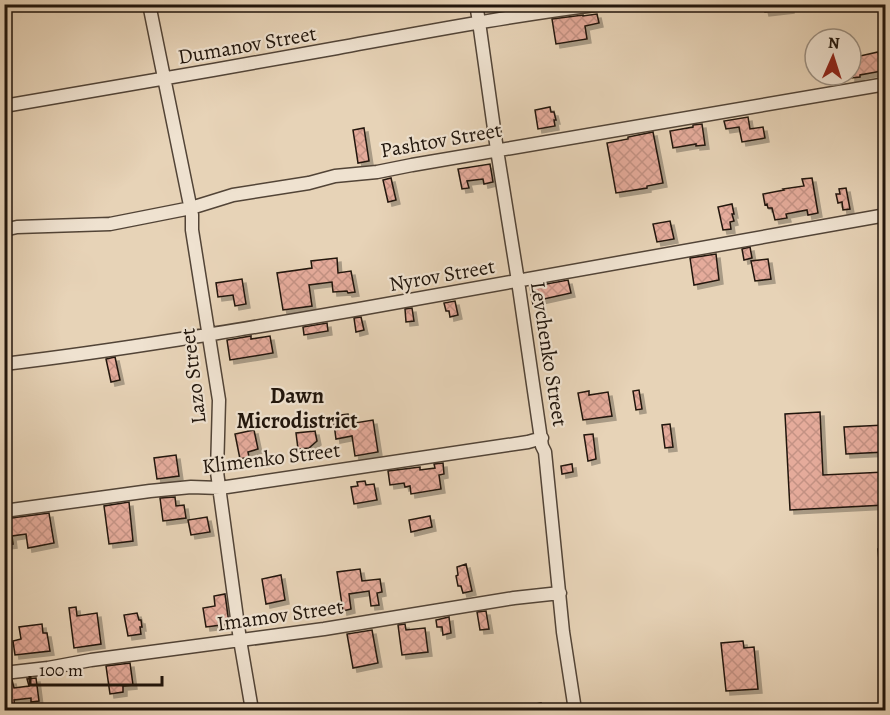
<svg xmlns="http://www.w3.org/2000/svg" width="890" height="715" viewBox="0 0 890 715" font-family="Alegreya,serif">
	<defs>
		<pattern id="building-cross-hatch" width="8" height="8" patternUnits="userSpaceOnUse" patternTransform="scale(1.5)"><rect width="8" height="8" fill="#e5ab9b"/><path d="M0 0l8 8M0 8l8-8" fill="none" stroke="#c49284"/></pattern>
		<filter id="shadow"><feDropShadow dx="4" dy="4" stdDeviation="0" flood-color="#0004"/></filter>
	</defs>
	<rect width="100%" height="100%" fill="#e7d3b7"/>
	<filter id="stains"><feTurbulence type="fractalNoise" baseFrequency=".00333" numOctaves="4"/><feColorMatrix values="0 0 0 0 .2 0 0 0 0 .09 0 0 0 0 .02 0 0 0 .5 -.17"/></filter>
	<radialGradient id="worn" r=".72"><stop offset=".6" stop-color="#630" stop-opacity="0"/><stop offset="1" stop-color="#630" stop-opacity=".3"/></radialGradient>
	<path fill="url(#building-cross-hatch)" stroke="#20150c" stroke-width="1.5" filter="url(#shadow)" d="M763 4H790V9L765 12Z
		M597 14 599 23 585 26 587 39 556 44 552 19 583 15V16Z
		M878 52 882 71 860 75V77L851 78V58Z
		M550 107 551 112H554L556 120H554L555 126 538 129 535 110Z
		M748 117 750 129 763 127 765 138 742 142 739 127 726 129 724 121Z
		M702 124 705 145 696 146V144L673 148 670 131 693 127V125Z
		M364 128 369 161 358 163 353 130Z
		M653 132 663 183 647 186V188L616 193 607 143 628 139V137Z
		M490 164 493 182 484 184 483 179 467 181 469 188 462 189 458 169Z
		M391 178 396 200 388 202 383 180Z
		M812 178 818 213 808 215 807 210 786 214 787 218 775 220 772 208H768L767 204 765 205 763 194 784 190 783 189 804 186 802 179Z
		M846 188 850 209 843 210 842 202 838 203 836 194H840L839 189Z
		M732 204 734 214H732L734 221 730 222 731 229 723 230 718 207Z
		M670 221 674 239 657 242 653 224Z
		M750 247 752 258 744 260 742 249Z
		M716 254 719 280 694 285 690 258Z
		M337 258 338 273 351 271 355 292 348 293 347 291 333 292 332 282 309 285 312 306 283 310 277 273 312 268 311 261Z
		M768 259 771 279 755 281 751 261Z
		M242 279 246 304 235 306 233 295 218 297 216 283Z
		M568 280 571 293 539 300 540 304 533 305 530 287Z
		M455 301 458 315 450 317 449 311H446L444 303Z
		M412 308 414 321 406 322 405 309Z
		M361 317 364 330 356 332 354 318Z
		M327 323 328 331 304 335 303 327Z
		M251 336V339L270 336 273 353 230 360 227 340Z
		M115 357 120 380 111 382 106 359Z
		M639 390 642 409 636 410 633 391Z
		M589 391V395L608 392 612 416 583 420 578 393Z
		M820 412 823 475 885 472V505L790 510 785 414Z
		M348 414 349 424 373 420 378 452 355 456 352 436 336 439 333 416Z
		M670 424 673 447 665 448 662 425Z
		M885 425V452L846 454 844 427Z
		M254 430 258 449 248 452 249 457 240 459 235 434Z
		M315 431 317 441 309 448 298 449 296 433Z
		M593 434 596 459 588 461 584 435Z
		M176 455 179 476 157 479 154 458Z
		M443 463 444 474 439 475 441 489 411 494 410 486 405 487 404 483 390 485 388 471 420 467V470L435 468 434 464Z
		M572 464 573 472 562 474 561 466Z
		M365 481 366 485 374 484 377 500 354 504 351 487 358 486 357 482Z
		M175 497 176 506 184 505 186 518 163 521 160 498Z
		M129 502 133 541 109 544 104 506Z
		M49 513 54 543 28 548 26 534 12 536 13 544 6 545 4 519Z
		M430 516 432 527 411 532 409 520Z
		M207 517 210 532 191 535 188 520Z
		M885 548V572H880L878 549Z
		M466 564 472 591 463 593 461 586H458L456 576 458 575 457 567Z
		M360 569 362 581 380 579 382 592 377 593 379 605 371 606 369 591 349 594 351 609 343 611 337 572Z
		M281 575 285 600 266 604 262 579Z
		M225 594 229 624 206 627 203 608 215 606 214 596Z
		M76 607 77 616 97 613 101 644 74 648 69 608Z
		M486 611 489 629 480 630 477 612Z
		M137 613 139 620H141L142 627H140L141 634 128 636 124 615Z
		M449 617 451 633 443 635 442 627H437L436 620Z
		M42 624 43 633H47L50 651 15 655 13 641 21 639 19 627Z
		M405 624 406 630 425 628 428 652 402 655 398 625Z
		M372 630 378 663 353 668 347 634Z
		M743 641 744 648 754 647 758 689 726 691 721 643Z
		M130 663 133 685 123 686V692L110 694 106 666Z
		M36 678 39 701 31 702V698L14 700 15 708 6 709 4 681 12 680 14 688 29 686 27 679Z
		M541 703 542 711H522L521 707Z"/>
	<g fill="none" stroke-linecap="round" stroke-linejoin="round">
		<defs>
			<path id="minor" d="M149 4 192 215V230L219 400 217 472 240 640 252 710
				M476 4 479 22 497 150 518 281 542 446 545 452 563 632 575 710
				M4 106C116 87 226 68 337 48 425 32 514 15 603 4
				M4 230 17 227 110 224 191 208 233 195 309 183 335 176 377 172 412 165 886 84
				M4 364C122 350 238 330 354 310 531 279 708 246 886 215
				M4 511 150 491 191 487 220 488 528 442 542 438
				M4 673 48 668 91 660 324 629 514 598 560 593"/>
		</defs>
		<use href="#minor" stroke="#524437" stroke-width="15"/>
		<use href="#minor" stroke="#efe2d0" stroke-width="12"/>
	</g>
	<g text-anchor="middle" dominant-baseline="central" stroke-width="4.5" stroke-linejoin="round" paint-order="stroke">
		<g font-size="21" fill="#20150c" stroke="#efe2d0">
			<text transform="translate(247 45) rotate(-10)">Dumanov Street</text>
			<text transform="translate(441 140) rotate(-10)">Pashtov Street</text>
			<text transform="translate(442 275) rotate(-10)">Nyrov Street</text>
			<text transform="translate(549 354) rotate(81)">Levchenko Street</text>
			<text transform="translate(193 376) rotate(-97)">Lazo Street</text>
			<text transform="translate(271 458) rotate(-7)">Klimenko Street</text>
			<text transform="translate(280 615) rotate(-8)">Imamov Street</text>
		</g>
		<g font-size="22" font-weight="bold" fill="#20150c" stroke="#efe2d0">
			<text x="297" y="396">Dawn<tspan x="297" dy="25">Microdistrict</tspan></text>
		</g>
	</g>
	<rect width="890" height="715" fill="none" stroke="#e7d3b7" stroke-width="24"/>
	<rect x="6" y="6" width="878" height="703" fill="none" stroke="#20150c" stroke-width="3"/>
	<rect x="12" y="12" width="866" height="691" fill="none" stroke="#20150c" stroke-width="1.5"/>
	<g transform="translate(833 57) rotate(3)"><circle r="28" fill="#efe2d0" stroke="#9c9082" stroke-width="1.5"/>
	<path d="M0-4.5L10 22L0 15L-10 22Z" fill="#8f2418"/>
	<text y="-9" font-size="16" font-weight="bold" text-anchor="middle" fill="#20150c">N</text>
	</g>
	<path d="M30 676v9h132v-9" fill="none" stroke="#20150c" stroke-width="3"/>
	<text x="39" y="676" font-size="18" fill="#20150c" stroke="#efe2d0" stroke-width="4.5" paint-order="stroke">100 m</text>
	<rect width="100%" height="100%" filter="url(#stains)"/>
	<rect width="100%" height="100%" fill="url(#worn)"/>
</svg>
